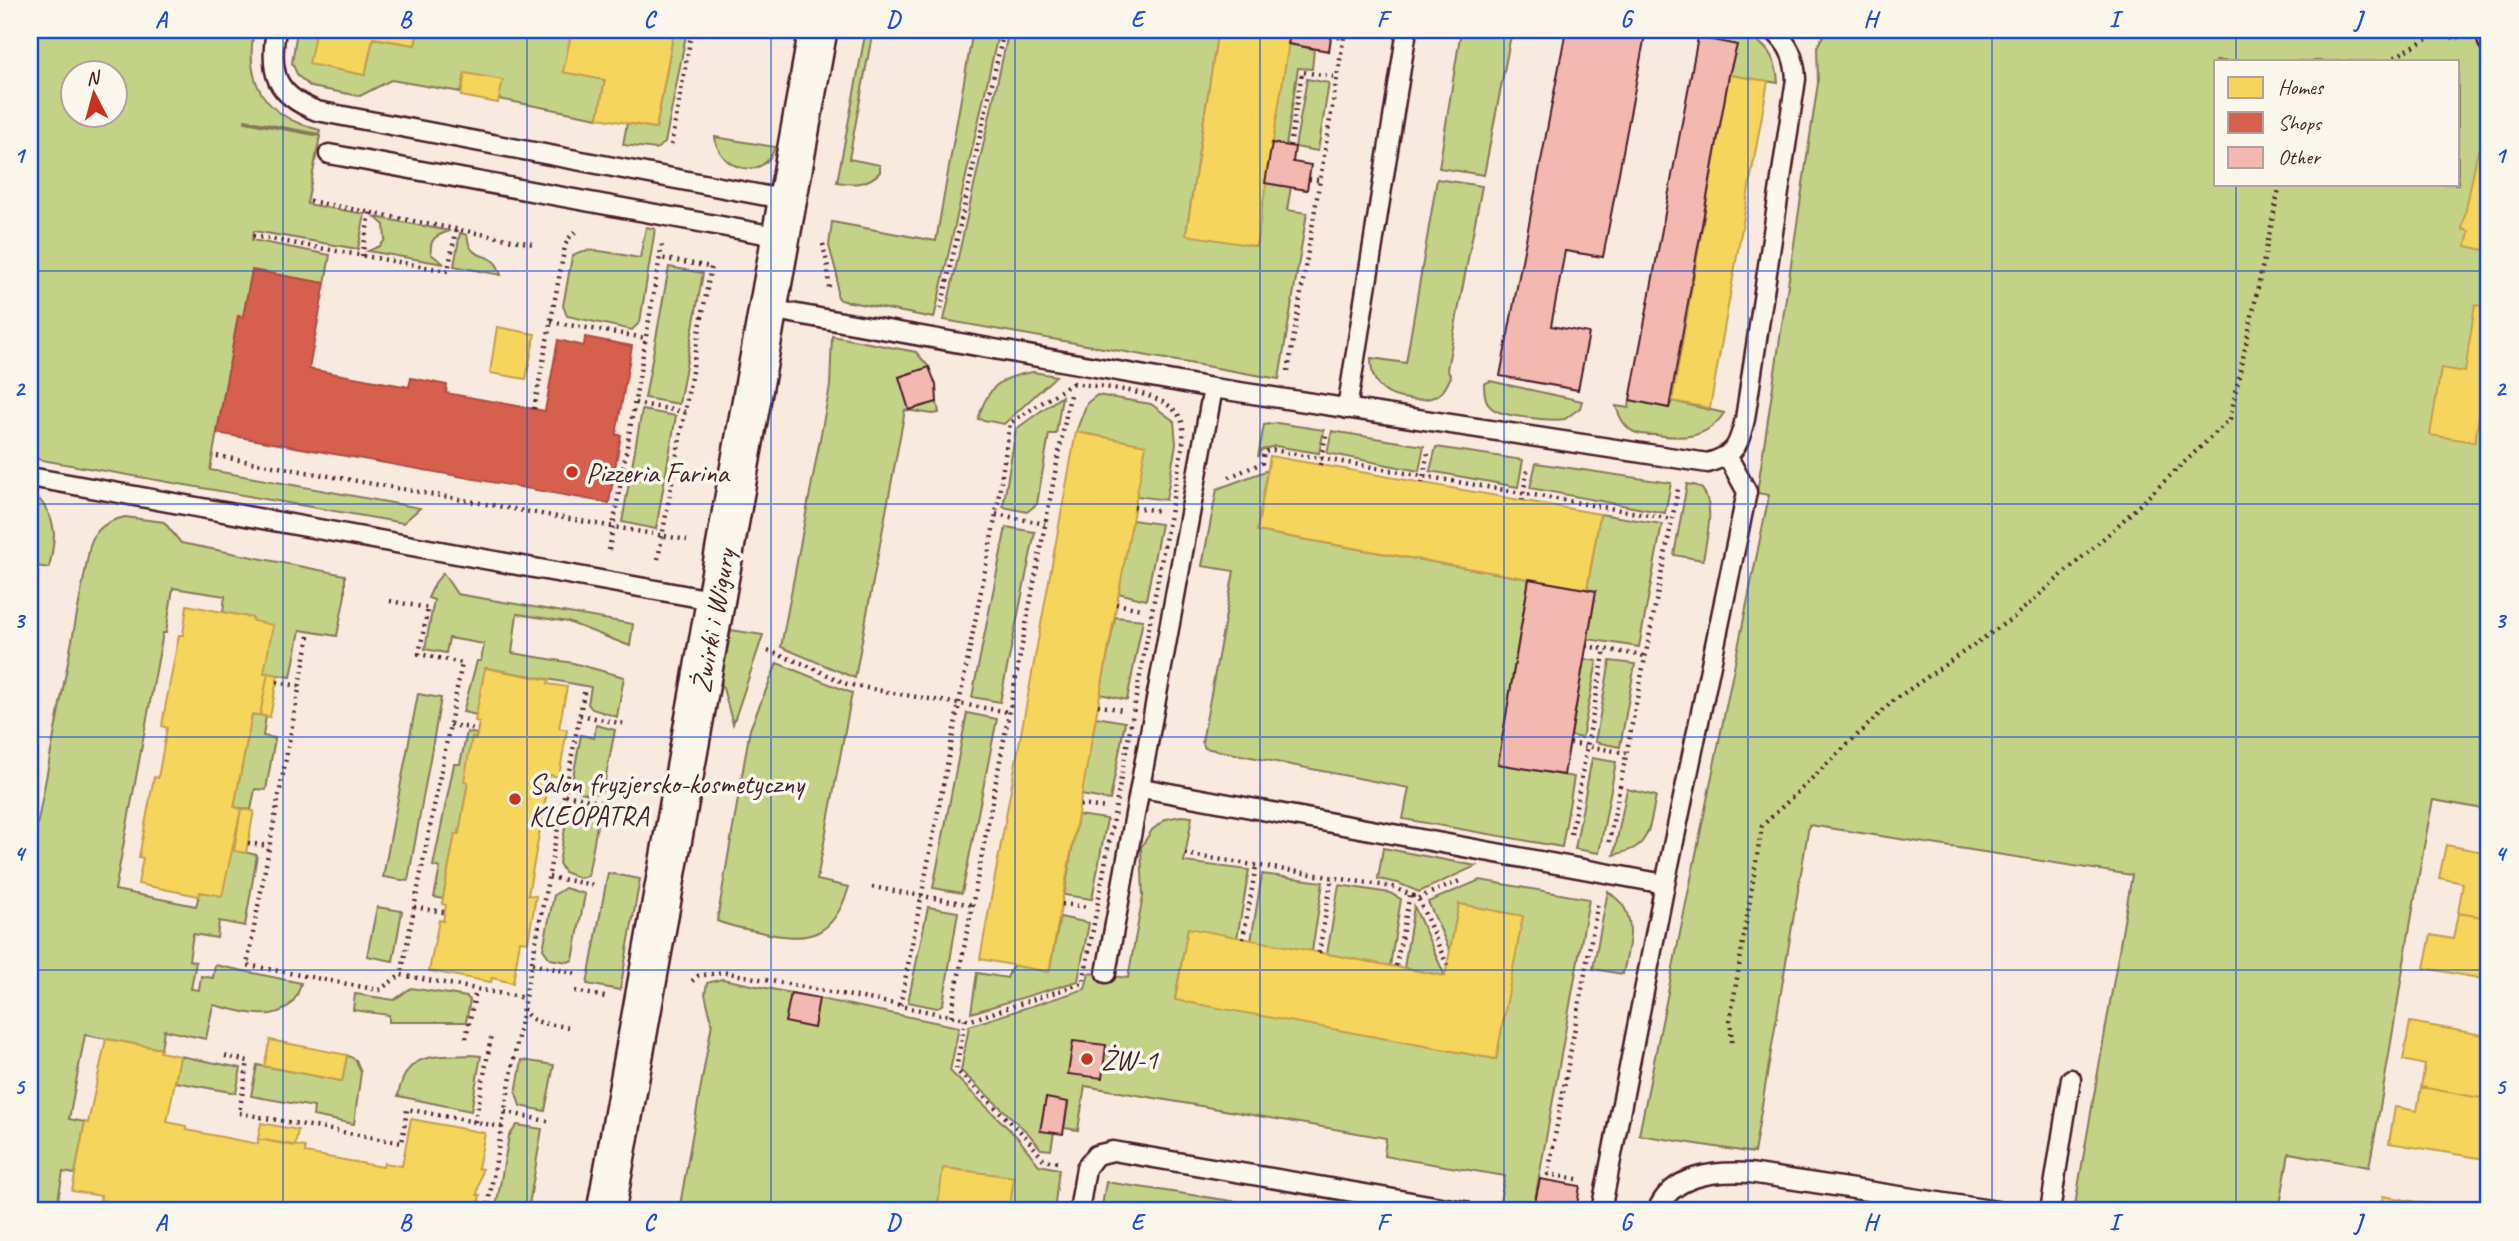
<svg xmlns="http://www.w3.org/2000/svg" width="2519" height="1241" viewBox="0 0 2519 1241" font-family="Caveat,sans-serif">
	<rect width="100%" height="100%" fill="#f9eae0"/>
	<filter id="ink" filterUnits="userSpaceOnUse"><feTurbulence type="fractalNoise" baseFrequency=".0143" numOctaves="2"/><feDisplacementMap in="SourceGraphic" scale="14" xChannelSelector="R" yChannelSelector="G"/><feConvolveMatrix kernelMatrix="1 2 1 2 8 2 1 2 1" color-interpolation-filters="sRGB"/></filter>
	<g filter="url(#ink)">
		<path fill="#c3d287" stroke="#867859" stroke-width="2" fill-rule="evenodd" d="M30 30H254C244 84 265 117 320 130L319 134 245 120V122L320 136 307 204 365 214 358 249 254 231 252 240 330 255 325 283 252 271 243 317H238L210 470 420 508 403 523 30 458ZM74 74H116V116H74Z
			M297 30H316L310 64 365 75 373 38 415 45 418 30H572L564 72 605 80 598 118 499 99 465 74 461 92 391 80 360 96 311 87 298 76 292 63Z
			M674 30H687L665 143 656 149 623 145 627 123 656 128Z
			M866 30H873L849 159 880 165V172C868 185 853 185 837 182Z
			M973 30H999L934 318 840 300 837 295V275L829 246 832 222 936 241Z
			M1009 30H1218L1186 234 1256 246 1265 183 1291 187 1287 210 1307 213 1279 379 944 320Z
			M1461 30H1512L1484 175 1439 168Z
			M1657 30C1703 30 1776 18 1778 83L1729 75 1737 45Z
			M1826 30H2489V810L2433 800C2408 922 2393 1045 2369 1167L2289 1153 2279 1211H2074L2132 875 1809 825 1754 1153 1639 1135 1769 495 1757 493 1818 83 1817 47ZM2216 61H2458V184H2216Z
			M1288 44 1314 49 1312 69 1298 68 1286 146 1272 143Z
			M1307 79 1329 83 1318 151 1295 147Z
			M715 137 775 147C764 183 718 170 715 137Z
			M1437 179 1482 186 1447 369 1451 377C1448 382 1446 388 1442 392 1429 404 1395 401 1382 389 1373 381 1371 370 1371 358L1406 363Z
			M375 217 450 231C437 235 429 238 431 254L444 264 368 251 380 246 385 240 384 225Z
			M646 227 655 229 640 322 632 330 567 316 563 306 572 257C582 243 624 256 640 258Z
			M460 233 467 235C471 267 493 245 501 275L454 266Z
			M669 267 703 273 679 404 645 398Z
			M832 336 916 352 929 367 899 377 909 409 937 402 939 413 933 414 905 410 855 678 781 647 830 386Z
			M1033 372 1056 376 1004 424 978 419C988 386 1000 377 1033 372Z
			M1490 381 1499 383 1582 401 1580 408 1565 419C1552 421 1504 417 1493 409 1485 404 1484 392 1484 384Z
			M1097 395 1151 404 1174 421 1176 444 1166 500 1136 496 1145 445 1076 432 1087 403Z
			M1062 396 1056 434H1049L1037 504 1027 512 1003 507 1016 429Z
			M1630 400 1669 408 1672 401 1724 413C1707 439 1683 439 1656 435 1649 435 1640 435 1634 432 1624 427 1619 416 1616 406L1629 408Z
			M642 410 676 416 656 529 622 522Z
			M1277 423 1324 430 1319 453 1275 446 1261 450 1258 457 1264 425Z
			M1332 431 1424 446 1419 471 1327 453Z
			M1436 447 1523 460 1518 487 1430 471Z
			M1536 463 1671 483 1665 513 1530 488Z
			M1268 470 1257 531 1529 579 1498 764 1574 777 1562 847 1403 819 1409 788 1205 748 1202 742 1234 571 1202 566 1217 489Z
			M1687 484C1692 485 1699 485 1702 489 1716 505 1706 541 1703 560L1674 555Z
			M30 498 40 500C59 524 55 540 49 568L30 565Z
			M1600 514 1662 524 1639 647 1588 639 1596 591 1587 589Z
			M125 517 164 522 181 543 345 575V595L337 636 300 630 291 677 264 673 253 618 223 612 225 596 173 588 166 633H163L115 890 196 906 200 892 231 849 257 855 245 926 219 921 217 938 193 934 189 960 196 962 191 989 199 990 201 976 213 978 215 965 301 983C290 1030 247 1012 213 1005L206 1039 164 1030 161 1049 85 1035 69 1119 85 1122 75 1174 63 1172 56 1211H30V863L90 545C96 528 107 521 125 517Z
			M1132 520 1161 524 1146 600 1118 593Z
			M1006 527 1035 532 1000 702 972 697Z
			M443 573 457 594 633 624 630 646 568 622 517 614 512 653 573 663 624 677 617 717 592 709 588 704 591 687 486 668 477 715 463 712 477 661H481L484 644 449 638 446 653 425 649 434 600 428 598 435 583Z
			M1115 617 1143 620 1127 700 1100 694Z
			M731 630 763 635 733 724 721 681Z
			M1584 659 1597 661 1582 738 1571 736Z
			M1610 661 1635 664 1620 747 1595 742Z
			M777 663 852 693 817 880 849 887C833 938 809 943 760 932 745 929 731 927 717 921L750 729Z
			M418 694 441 698 408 881 383 877Z
			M967 713 997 719 962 893 933 888Z
			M252 714 266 716 263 736 275 738 266 790 255 789 251 810 234 807Z
			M1096 717 1125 722 1110 800 1081 795Z
			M596 725 615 730 603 791C594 795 584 795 575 789L573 777 581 735 594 738Z
			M467 732 477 734 476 739 473 738 468 782 459 834H455L443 899 434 897 440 868 433 866 454 764H460Z
			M1592 758 1616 762 1599 853 1575 849Z
			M1627 789 1656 796C1652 812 1651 838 1636 847 1630 851 1621 853 1614 855Z
			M576 806 592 809 599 814 588 876 580 878 564 872 559 863 567 816 570 809Z
			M1078 815 1107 819 1092 899 1064 895Z
			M1181 816 1192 817 1184 862 1249 870 1237 938 1188 929 1175 999 1496 1059 1522 916 1459 904 1450 951 1428 902 1480 880 1589 899 1533 1211H1498L1505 1176 1384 1156 1386 1138 1085 1086 1078 1130 1064 1128 1068 1102 1046 1099 1041 1130 1054 1132 1051 1150 1041 1149 1028 1133 961 1071 969 1026 1085 989 1089 973 1128 978 1143 896 1141 847 1152 830 1166 819Z
			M1383 848 1476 866 1419 892 1398 883 1378 879Z
			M608 873 640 879 620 990 587 984Z
			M1262 874 1323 882 1312 951 1251 941Z
			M1339 885 1390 893 1401 899 1390 966 1327 954Z
			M565 888 585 894 573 960 568 962 550 959 543 949 554 895Z
			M1608 891C1613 896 1621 901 1624 907 1636 927 1627 953 1623 974L1593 969Z
			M1414 906 1445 976 1404 968Z
			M377 907 402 911 393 961 367 956Z
			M928 907 958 912 943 1004 937 1008 908 1002Z
			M1060 917 1089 923 1078 981 971 1013 977 973 1007 978 1013 965 1049 972Z
			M722 979 959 1027 950 1071 1018 1138 1039 1165 1059 1169 1054 1211H1009L1013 1177 944 1168 937 1211H679L712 1023 705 994 707 983Z
			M411 988 467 997 470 1000 466 1022H389V1015L353 1010 355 994 394 1000Z
			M347 1055 356 1060 361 1072 354 1124 313 1116 314 1107 251 1096 257 1065 342 1081Z
			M470 1055 481 1056 471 1111 398 1096C406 1051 432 1057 470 1055Z
			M180 1056 241 1068 236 1093 175 1082Z
			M522 1060 554 1065 545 1111 520 1106 516 1093Z
			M517 1125 542 1129 528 1211H499L497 1202 509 1136Z
			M1106 1182 1299 1211H1130L1102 1206Z"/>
		<path fill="#f6d55c" stroke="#c29e4d" stroke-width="2" d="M316 30H418L415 45 373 38 365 75 309 64Z
			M572 30H674L656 128 598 118 605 80 563 72Z
			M1218 30H1291L1256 246 1186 235Z
			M465 73 503 80 498 103 461 96Z
			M1729 75 1768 81 1710 408 1672 401Z
			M2478 150 2489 153V251L2466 246 2469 231 2462 229Z
			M2475 305 2489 307V389L2483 388 2475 442 2430 435 2441 368 2465 372Z
			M497 327 535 334 526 379 490 373Z
			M1076 432 1146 445 1049 972 980 959Z
			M1270 456 1600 514 1587 589 1257 531Z
			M187 605 253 618V621L273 625 264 673H268L260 715 252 714 234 807 241 809 222 896 200 892 199 896 138 884 143 858 139 857 154 777 158 778 167 728 162 726 163 719 179 635H183Z
			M485 668 549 680 548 684 567 687 559 728 567 730 565 741 559 777 550 775 528 895 536 896 528 942 520 941 513 983 492 978 491 982 429 971 439 920 443 921 446 905 442 904 455 834H459L468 782 464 781 472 737 476 739 477 734 479 722 475 721Z
			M268 673 278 675 270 717 260 715Z
			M241 809 254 811 246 853 234 851Z
			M2446 845 2489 853V918L2458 913 2463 883 2439 878Z
			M1459 904 1523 916 1496 1059 1175 1000 1188 928 1445 976Z
			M2458 913 2489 918V980L2424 968 2431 935 2453 939Z
			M2410 1022 2489 1036V1077L2486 1099 2421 1087 2425 1065 2403 1060Z
			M106 1039 161 1049 160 1052 180 1056 167 1122 186 1126V1130L258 1144V1139L305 1147V1153L383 1167 384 1163 402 1166 411 1119 485 1133 478 1168 482 1169 477 1195H480L477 1211H186L174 1209 173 1211H162L100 1200 101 1196 72 1191 85 1122 88 1123Z
			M270 1040 347 1055 342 1081 264 1066Z
			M2421 1087 2486 1099 2480 1132 2489 1133 2485 1159 2389 1143 2395 1107 2417 1111Z
			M261 1123 298 1130 295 1146 258 1139Z
			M943 1168 1014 1177 1009 1211H937Z
			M2383 1196 2467 1211H2380Z"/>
		<path fill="#d6604d" stroke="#ac4c43" stroke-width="2" d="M252 270 325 283 309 369 409 387 411 378 447 385 446 393 545 411 558 340 584 346 585 337 632 346 616 435H621L609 503 217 433 238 316 243 317Z"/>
		<path fill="#f3b8b0" stroke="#4a1f2b" stroke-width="2" d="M1291 30H1332L1329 51 1288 44Z
			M1566 30H1646L1603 257 1565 251 1551 326 1589 333 1578 390 1500 376Z
			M1698 37 1737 45 1729 75 1669 408 1630 400Z
			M1272 143 1295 147 1293 162 1311 165 1307 190 1265 183Z
			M929 367 936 385 937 402 909 410 899 377Z
			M1529 579 1596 591 1564 775 1498 764Z
			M791 993 819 998 814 1028 785 1022Z
			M1073 1041 1106 1045 1102 1078 1068 1074Z
			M1046 1098 1068 1102 1063 1134 1040 1131Z
			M1540 1179 1580 1186 1576 1211H1533Z"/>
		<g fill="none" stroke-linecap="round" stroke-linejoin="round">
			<defs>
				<path id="lane" d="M276 30C269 73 275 95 317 111L788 200
					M2488 42H2489
					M329 154 781 237
					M769 309 1213 388 1708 463C1736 454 1738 447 1745 419L1796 79C1795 58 1789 44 1773 30
					M1347 409 1407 30
					M30 477 717 601
					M1142 788 1665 884
					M1106 973 1213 388
					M1079 1211 1086 1168 1096 1155 1113 1151 1464 1211
					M1601 1211 1665 884 1747 492 1728 457
					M1657 1211C1672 1174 1715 1171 1750 1173L1997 1211
					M2050 1211 2071 1079"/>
				<path id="street" d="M606 1211 818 30"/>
			</defs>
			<use href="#lane" stroke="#4a1f2b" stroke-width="23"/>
			<use href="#street" stroke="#4a1f2b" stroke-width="42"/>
			<path stroke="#4a1f2b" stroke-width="4.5" stroke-dasharray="2 5" stroke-linecap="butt" d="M1331 36 1343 38
				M2389 61 2432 35 2459 38
				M671 145 692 30
				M1290 146 1302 72 1336 77
				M1309 179 1319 180
				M310 201 533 244
				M253 236 448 271 456 229
				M823 244 828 268 829 290
				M362 256 370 212
				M941 309 1004 30
				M551 322 646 338
				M1288 371 1345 30
				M1073 383C1103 388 1170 389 1182 422 1184 428 1183 438 1183 444L1083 983 971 1020 900 1006 996 514 1010 423Z
				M635 403 685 412
				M534 409 565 246 569 238 576 231
				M217 456 687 540
				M1320 465 1326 435
				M1229 477 1262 463 1264 452 1273 450 1672 519
				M1422 483 1428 453
				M1522 500 1528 467
				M1134 507 1159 511
				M996 514 1045 524
				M609 550 662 245
				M658 559 711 267 660 258
				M390 601 428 608 419 654 462 663 401 975 525 998
				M1116 604 1141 609
				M309 636 247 965 379 990 401 975
				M1586 646 1645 656
				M768 651 804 664 847 684 887 692 1009 712
				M277 682 299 686
				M1098 705 1122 710
				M580 715 624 724
				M450 725 478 729
				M1570 743 1626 753
				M565 795 609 804
				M1080 805 1107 808
				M1571 834 1605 649
				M1609 842 1678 489
				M248 843 269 846
				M1185 854 1393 887 1418 898 1462 880
				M549 877 594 885
				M872 887 973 905
				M1062 904 1089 907
				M414 907 444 912
				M1243 939 1256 866
				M1319 953 1332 877
				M532 964 578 974
				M1396 966 1410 894 1418 898 1447 965
				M692 981 698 976 723 972 900 1005
				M575 991 605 997
				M951 1016 1070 395
				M965 1019 956 1070 1024 1135 1044 1160 1057 1162
				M568 1027C552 1024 530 1025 523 1008L585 688
				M466 1038 476 990
				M1732 1042 1730 1021 1762 826 1894 700 2014 617 2112 531 2230 419 2280 184
				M225 1056 248 1061 239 1113 402 1143 407 1109 502 1127
				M505 1112 551 1122
				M475 1122 491 1038
				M1577 1179 1548 1174 1598 902
				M487 1211 523 1009"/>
			<use href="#lane" stroke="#fbf7ec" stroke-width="18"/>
			<use href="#street" stroke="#fbf7ec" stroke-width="37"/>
		</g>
	</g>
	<path fill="none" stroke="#1d4ed8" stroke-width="2" stroke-opacity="0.55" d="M283 30V1211M527 30V1211M771 30V1211M1015 30V1211M1260 30V1211M1504 30V1211M1748 30V1211M1992 30V1211M2236 30V61M2236 184V1211M30 271H2489M30 504H2489M30 737H2489M30 970H2489"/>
	<g fill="#c8321e" stroke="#fbf7ec" stroke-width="2.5">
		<circle cx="572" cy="472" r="7"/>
		<circle cx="515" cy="799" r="7"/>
		<circle cx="1087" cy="1059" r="7"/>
	</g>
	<g text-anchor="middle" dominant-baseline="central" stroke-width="7" stroke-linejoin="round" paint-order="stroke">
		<g font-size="28" fill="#4a1f2b" stroke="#fbf7ec" text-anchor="start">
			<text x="586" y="472">Pizzeria Farina</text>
			<text x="529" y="783">Salon fryzjersko-kosmetyczny<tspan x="529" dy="32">KLEOPATRA</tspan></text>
			<text x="1101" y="1059">ŻW-1</text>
		</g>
		<g font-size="28" fill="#4a1f2b" stroke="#fbf7ec">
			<text transform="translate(713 621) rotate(-80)">Żwirki i Wigury</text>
		</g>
	</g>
	<rect width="2519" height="1241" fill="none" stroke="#fbf7ec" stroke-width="77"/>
	<rect x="2214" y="60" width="245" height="126" fill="#fbf7ec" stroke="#b4a19f" stroke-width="2"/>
	<rect x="2228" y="77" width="35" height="21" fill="#f6d55c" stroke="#b4a19f" stroke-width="2"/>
	<text x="2278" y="94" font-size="21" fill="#4a1f2b">Homes</text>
	<rect x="2228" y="112" width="35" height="21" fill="#d6604d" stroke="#b4a19f" stroke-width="2"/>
	<text x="2278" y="130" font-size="21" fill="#4a1f2b">Shops</text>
	<rect x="2228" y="147" width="35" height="21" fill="#f3b8b0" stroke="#b4a19f" stroke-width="2"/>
	<text x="2278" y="164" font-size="21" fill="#4a1f2b">Other</text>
	<g transform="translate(94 94) rotate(354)"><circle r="33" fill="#fbf7ec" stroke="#b4a19f" stroke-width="2"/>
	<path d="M0-5L12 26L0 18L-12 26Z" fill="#c8321e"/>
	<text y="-10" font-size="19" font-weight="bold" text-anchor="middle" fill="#4a1f2b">N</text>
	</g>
	<rect x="38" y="38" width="2442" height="1164" fill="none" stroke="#1d4ed8" stroke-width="2.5"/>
	<g font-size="23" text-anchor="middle" font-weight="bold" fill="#1d4ed8">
		<text x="161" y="27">A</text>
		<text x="405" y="27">B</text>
		<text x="649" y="27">C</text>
		<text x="893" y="27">D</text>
		<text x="1137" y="27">E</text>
		<text x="1382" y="27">F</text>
		<text x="1626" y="27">G</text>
		<text x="1870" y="27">H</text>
		<text x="2114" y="27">I</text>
		<text x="2358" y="27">J</text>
		<text x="19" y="163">1</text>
		<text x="2500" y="163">1</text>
		<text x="19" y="396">2</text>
		<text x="2500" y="396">2</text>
		<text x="19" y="628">3</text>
		<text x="2500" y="628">3</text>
		<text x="19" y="861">4</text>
		<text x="2500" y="861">4</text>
		<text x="19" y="1094">5</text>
		<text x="2500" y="1094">5</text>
		<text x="161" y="1230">A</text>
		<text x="405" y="1230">B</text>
		<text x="649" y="1230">C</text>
		<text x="893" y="1230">D</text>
		<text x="1137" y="1230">E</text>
		<text x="1382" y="1230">F</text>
		<text x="1626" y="1230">G</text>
		<text x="1870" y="1230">H</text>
		<text x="2114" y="1230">I</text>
		<text x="2358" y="1230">J</text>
	</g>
</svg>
